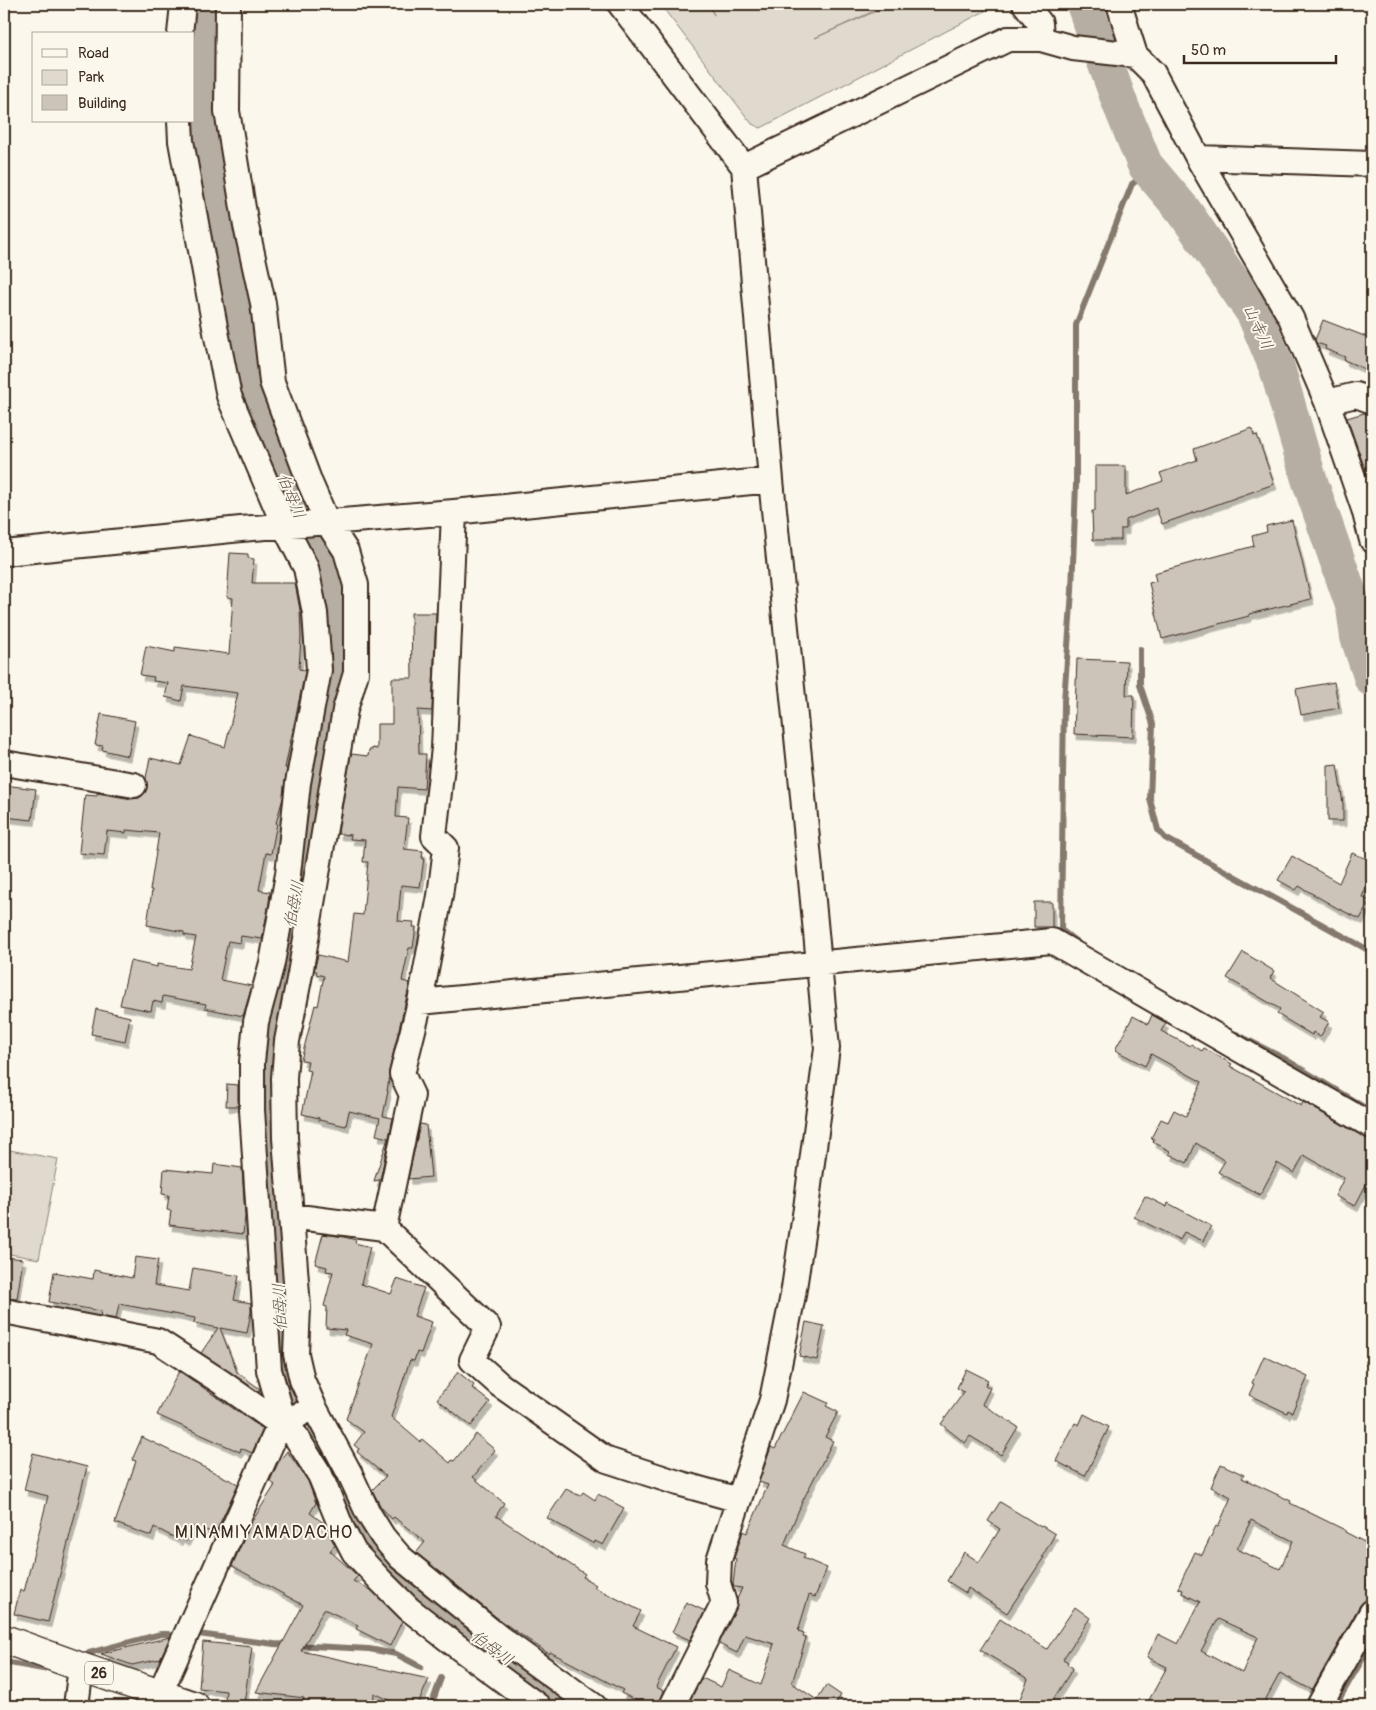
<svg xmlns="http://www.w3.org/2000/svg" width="1376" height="1710" viewBox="0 0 1376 1710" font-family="Pangolin,'Klee One',sans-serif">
	<defs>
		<filter id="shadow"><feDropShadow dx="3" dy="5.5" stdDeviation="0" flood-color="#0004"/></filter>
	</defs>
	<rect width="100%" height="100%" fill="#fbf7ec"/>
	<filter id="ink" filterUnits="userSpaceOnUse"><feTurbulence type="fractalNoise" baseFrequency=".02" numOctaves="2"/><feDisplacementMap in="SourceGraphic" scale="10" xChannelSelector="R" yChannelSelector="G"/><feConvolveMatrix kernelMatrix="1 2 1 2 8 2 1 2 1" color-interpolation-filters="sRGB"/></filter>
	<g filter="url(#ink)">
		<path fill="#dfd9ce" stroke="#8d8276" d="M660 4H708L714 15 709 4H889L815 38 892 4H984L985 11 761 128 752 124Z
			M4 1149 58 1159 39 1259 4 1253Z"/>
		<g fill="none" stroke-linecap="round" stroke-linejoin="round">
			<path stroke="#85796d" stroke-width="6" d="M1140 649V685L1153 724 1150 799 1158 830 1165 838 1372 952
				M1078 943 1061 930 1064 701 1072 591 1076 484V325L1132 184 1151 171
				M1236 1034 1285 1059 1372 1112
				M198 1634 274 1644 369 1649 396 1654 421 1667
				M89 1653 161 1634H168
				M4 1662 43 1669
				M431 1706 441 1678
				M1335 1706 1372 1643"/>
			<path stroke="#b6aea2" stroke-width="36" d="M205 4 202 63V112L229 283 255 412 331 591 336 629 335 669 317 786 273 1029 267 1079 269 1129 278 1242 284 1374 366 1541 387 1566 422 1598 573 1706
				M1084 4 1121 106 1145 165 1184 211 1254 313 1277 368 1309 479 1354 608 1358 637 1372 679"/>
		</g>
		<path fill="#ccc4b9" stroke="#3b2a1e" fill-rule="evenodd" filter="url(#shadow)" d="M1323 320 1372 339V372L1344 360 1345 357 1325 349 1326 346 1316 343 1315 340Z
			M1364 413 1372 414V489L1347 418Z
			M1252 428 1254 436 1257 435 1274 484 1162 524 1156 508 1126 520V529H1121V540H1093L1092 511H1095V466H1126V495L1163 481 1160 473 1197 460 1194 449Z
			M1292 520 1311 599 1249 614V616L1162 639 1149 583 1156 581 1154 573 1254 546 1252 536 1267 532 1266 526Z
			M230 553 248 554V558L254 559 252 583H295L300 610 301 637 299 669 305 670V672L285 768H287L283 798 276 823H277L271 854 266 853 259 890 270 892 269 903 262 939 241 936 240 943 228 941 220 980 252 986 243 1016 205 1008 206 1004 163 996 162 1003 153 1001 151 1011 120 1005 130 961 157 967V964L189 969 196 937 184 935V932L147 925 152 890H150L159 833 126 830V833L107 831 104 855 79 853 85 795 97 796V793L132 799 139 798 144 794 147 788 146 778 150 758 181 765 191 736 225 747 238 693 184 686 181 701 165 697 168 683 153 681 154 677 140 675 146 646 175 652V647L229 654 233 598 227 597Z
			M411 613H436L432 711 418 710 419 754H426L424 789 398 787 396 817 408 818 404 849 423 851 422 858H424L420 887 401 885 398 921 414 922 413 927H416L413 948H409L402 981 410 983 389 1071V1079L387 1091H388L383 1116 393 1118 380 1180 374 1181 388 1138 376 1135 380 1118 349 1111 346 1126 319 1120V1118L302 1114 311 1071 306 1070 308 1061 301 1060 315 1005 318 1006 324 976 316 974 317 971H314L318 955 348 962 354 914 363 915 368 862H363L365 840 350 839 351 835 338 834 339 826 351 754 368 756 369 750H372V748L377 749V724H392V678H412Z
			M1077 659 1127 661 1126 695H1134L1133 737 1074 734Z
			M1334 682 1339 708 1301 715 1296 689Z
			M101 714 135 721 128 756 102 750 103 746 95 745Z
			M1337 764 1343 804V821H1328V765Z
			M4 785 36 789 32 820 4 817Z
			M1352 853 1372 861V874L1362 897 1370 901 1360 919 1337 908 1299 886 1296 890 1278 880 1292 856 1339 883Z
			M1034 902H1052V927H1034Z
			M1243 952 1274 971 1270 978 1324 1012 1320 1017 1329 1022 1320 1037 1313 1032 1312 1035 1277 1014 1280 1009 1227 978Z
			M96 1009 130 1017 125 1041 91 1034Z
			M1152 1015 1166 1023 1161 1031 1190 1046 1191 1044 1202 1051 1204 1048 1232 1064 1230 1066 1301 1106 1303 1102 1372 1142V1173L1355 1206 1335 1196 1344 1178 1304 1155 1294 1173 1277 1163 1260 1195 1218 1172 1225 1161 1196 1143 1187 1163 1169 1154 1170 1151 1153 1142 1154 1139 1151 1138 1161 1119 1168 1122 1174 1110 1186 1116 1202 1082 1151 1054 1145 1066 1115 1050 1133 1016 1148 1024Z
			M227 1084 238 1085V1106H226Z
			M420 1124 426 1125 431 1177 408 1179Z
			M214 1164 242 1168 245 1217 243 1234 169 1225 171 1211 167 1210 169 1195 162 1194 164 1169 213 1174Z
			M1145 1196 1167 1207 1168 1203 1211 1226 1203 1241 1184 1232 1180 1240 1134 1217Z
			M323 1234 344 1237 356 1240 355 1243 370 1247 361 1284 391 1294 397 1279 424 1288 414 1316 432 1322 421 1353 417 1352 414 1361 410 1360 391 1417 420 1442 422 1439 450 1463 452 1460 454 1461 476 1434 495 1450 473 1477 504 1503 496 1516 585 1574 583 1577 596 1585 594 1587 641 1611 633 1626 676 1647 656 1687 664 1691 658 1706H647L621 1693 623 1690 550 1652 549 1654 501 1621 416 1553 425 1542 394 1517 392 1519 381 1507 372 1490 386 1476 357 1452 359 1449 354 1445 364 1432 346 1419 373 1344 344 1335 346 1330 326 1328 327 1307 324 1306 333 1272 326 1271 327 1267 315 1264Z
			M7 1257 23 1259 17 1299 4 1298V1261H6Z
			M135 1257 158 1260 154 1285 189 1291 193 1268 239 1276 234 1300 251 1303V1312L247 1333 220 1328 237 1372 260 1389 259 1392 201 1353 218 1328 194 1323 195 1318 119 1304 116 1319 100 1316 101 1311 49 1302 54 1272 93 1279 94 1270 132 1278Z
			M806 1322 824 1326 817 1360 799 1356Z
			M1264 1356 1308 1377 1292 1412 1288 1410 1287 1413 1249 1395 1254 1384 1252 1383Z
			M966 1369 988 1380 985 1385 990 1388 982 1404 1018 1427 1001 1455 970 1436 965 1443 941 1424 964 1392 957 1388Z
			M179 1371 263 1429 252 1453 241 1448 240 1452 157 1415Z
			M458 1372 474 1385 472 1388 490 1402 471 1426 437 1399Z
			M804 1392 828 1403 826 1406 838 1412 825 1437 833 1441 803 1500 784 1545 805 1554 803 1558 827 1568 815 1597 809 1595 798 1631 804 1633 803 1637 806 1638 792 1683 817 1700 826 1685 841 1695 834 1706H687L702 1678 721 1687 729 1670 761 1685 774 1644 745 1635 737 1653 719 1644 736 1609 737 1599 742 1588 734 1587 733 1584 736 1559 734 1558 743 1531 747 1533 768 1485 759 1482 771 1447 775 1449Z
			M1084 1414 1109 1427 1085 1476 1056 1461 1075 1423 1079 1425Z
			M142 1437 238 1484 215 1534 206 1530 205 1532 194 1526 186 1541 181 1538 179 1540 154 1527 151 1536 115 1523 136 1461 132 1460Z
			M287 1451 308 1481 316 1503 310 1513 325 1524 327 1527 324 1532 331 1537 335 1545 330 1551 358 1576 353 1581 371 1590 402 1621 390 1646 356 1629 358 1625 324 1609 301 1651 429 1679 417 1706H402L374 1693 373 1706H302L304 1698 256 1692 303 1605 232 1566 251 1523 275 1485 270 1481 278 1463Z
			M33 1453 87 1467 48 1622 14 1614 20 1590 24 1592 48 1496 24 1490Z
			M1221 1464 1244 1475 1242 1478 1291 1501 1290 1503 1345 1530V1532L1372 1546V1572L1366 1585 1372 1588 1366 1600 1360 1605 1312 1690 1280 1673 1262 1706H1161L1149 1700 1167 1667 1147 1657 1158 1634 1178 1644 1200 1602 1182 1593 1183 1590 1178 1588 1195 1552 1202 1555 1216 1526 1218 1527 1231 1497 1211 1487ZM1251 1520 1293 1541 1280 1569 1237 1549ZM1218 1619 1258 1637 1242 1673 1201 1651Z
			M566 1489 580 1496 583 1492 595 1500 598 1494 624 1508 603 1545 595 1541 594 1544 547 1518Z
			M1000 1502 1041 1527 1042 1526 1055 1534 1042 1557H1044L1007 1613 968 1588 966 1593 947 1581 964 1552 979 1562 1000 1529 988 1521Z
			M686 1602 705 1611 690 1640 672 1632Z
			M1075 1607 1090 1618 1063 1659 1068 1662 1067 1664 1073 1668 1049 1706H1017L1028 1679 980 1650 1000 1619 1047 1649Z
			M170 1637 160 1659 132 1665 101 1654Z
			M203 1642 252 1647 244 1703 225 1701 226 1691 199 1688Z"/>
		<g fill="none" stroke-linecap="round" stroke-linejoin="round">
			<defs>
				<path id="minor" d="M228 4 227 111 246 226 263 303 272 382 310 483 327 522 346 551 356 585V673L345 710 300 974 287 1041 284 1078 285 1138 298 1307 296 1354 302 1380 314 1407 350 1474 368 1513 383 1537 400 1557 500 1638 594 1706
					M620 4 744 167 771 480 802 786 827 1048 806 1208 793 1295 772 1400 719 1560 718 1583 724 1603 672 1706
					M1025 4 1040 23 1041 39
					M1119 4 1135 55 1153 73 1198 158 1291 318 1327 402 1364 509 1372 540
					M180 34 183 4
					M180 121 181 141 215 327 229 396 284 525 306 568 315 613 319 670 298 783 288 874 272 963 256 1022 252 1062V1110L269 1370 280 1408 286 1421 320 1475 342 1529 354 1552 381 1581 409 1609 458 1647 538 1706
					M1198 158 1372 164
					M744 167 1008 39H1041L1073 48 1135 55
					M1327 402 1356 395 1372 401
					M4 553 241 529 454 512 771 480
					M4 763 134 785
					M420 1002 1052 941 1372 1126
					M291 1216 384 1228 488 1327 472 1360 500 1385 607 1460 678 1483 739 1500
					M384 1228 412 1095 402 1074 420 1002 440 896 446 848 434 836 444 748 454 512
					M4 1311 158 1341 221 1382 280 1424
					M160 1693 280 1424 299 1415
					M76 1706 81 1667
					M1319 1706 1372 1612"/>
				<path id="primary" d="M4 1639 81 1667 195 1706"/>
			</defs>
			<use href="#minor" stroke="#3b2a1e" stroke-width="28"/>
			<use href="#primary" stroke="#3b2a1e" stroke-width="31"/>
			<use href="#minor" stroke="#fbf7ec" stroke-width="24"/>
			<use href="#primary" stroke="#fbf7ec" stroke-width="28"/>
		</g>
	</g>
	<g text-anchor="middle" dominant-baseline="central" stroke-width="4" stroke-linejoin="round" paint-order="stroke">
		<rect fill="#fbf7ec" stroke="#75685c" stroke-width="1" x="85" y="1661.5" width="28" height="23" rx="4"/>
		<g font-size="14" font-weight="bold" fill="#3b2a1e">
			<text x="99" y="1673">26</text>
		</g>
		<g font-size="16" font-style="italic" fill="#605246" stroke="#fbf7ec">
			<text transform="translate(1258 327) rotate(65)">山寺川</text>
			<text transform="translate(291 496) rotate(67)">伯母川</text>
			<text transform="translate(294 904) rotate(-80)">伯母川</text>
			<text transform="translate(280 1307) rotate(-93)">伯母川</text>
			<text transform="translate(492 1648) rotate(36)">伯母川</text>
		</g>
		<g font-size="18" letter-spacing="1" fill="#3b2a1e" stroke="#fbf7ec">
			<text x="264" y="1532">MINAMIYAMADACHO</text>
		</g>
	</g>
	<rect width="1376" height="1710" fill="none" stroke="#fbf7ec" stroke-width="20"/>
	<rect x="10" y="10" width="1356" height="1690" fill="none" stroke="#3b2a1e" stroke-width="2" filter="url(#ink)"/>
	<rect x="32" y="32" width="162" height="90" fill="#fbf7ec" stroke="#aea59a"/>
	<rect x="42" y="49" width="25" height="8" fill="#fbf7ec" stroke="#aea59a"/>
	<text x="78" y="58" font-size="15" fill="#3b2a1e">Road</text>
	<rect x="42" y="70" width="25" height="15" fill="#dfd9ce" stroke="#aea59a"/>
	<text x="78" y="82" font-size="15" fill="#3b2a1e">Park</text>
	<rect x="42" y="95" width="25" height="15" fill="#ccc4b9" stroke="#aea59a"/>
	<text x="78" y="108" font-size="15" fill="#3b2a1e">Building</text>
	<path d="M1184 55v8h152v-8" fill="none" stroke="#3b2a1e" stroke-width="2.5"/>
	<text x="1191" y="55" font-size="15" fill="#3b2a1e" stroke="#fbf7ec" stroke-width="4" paint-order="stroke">50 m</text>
</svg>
